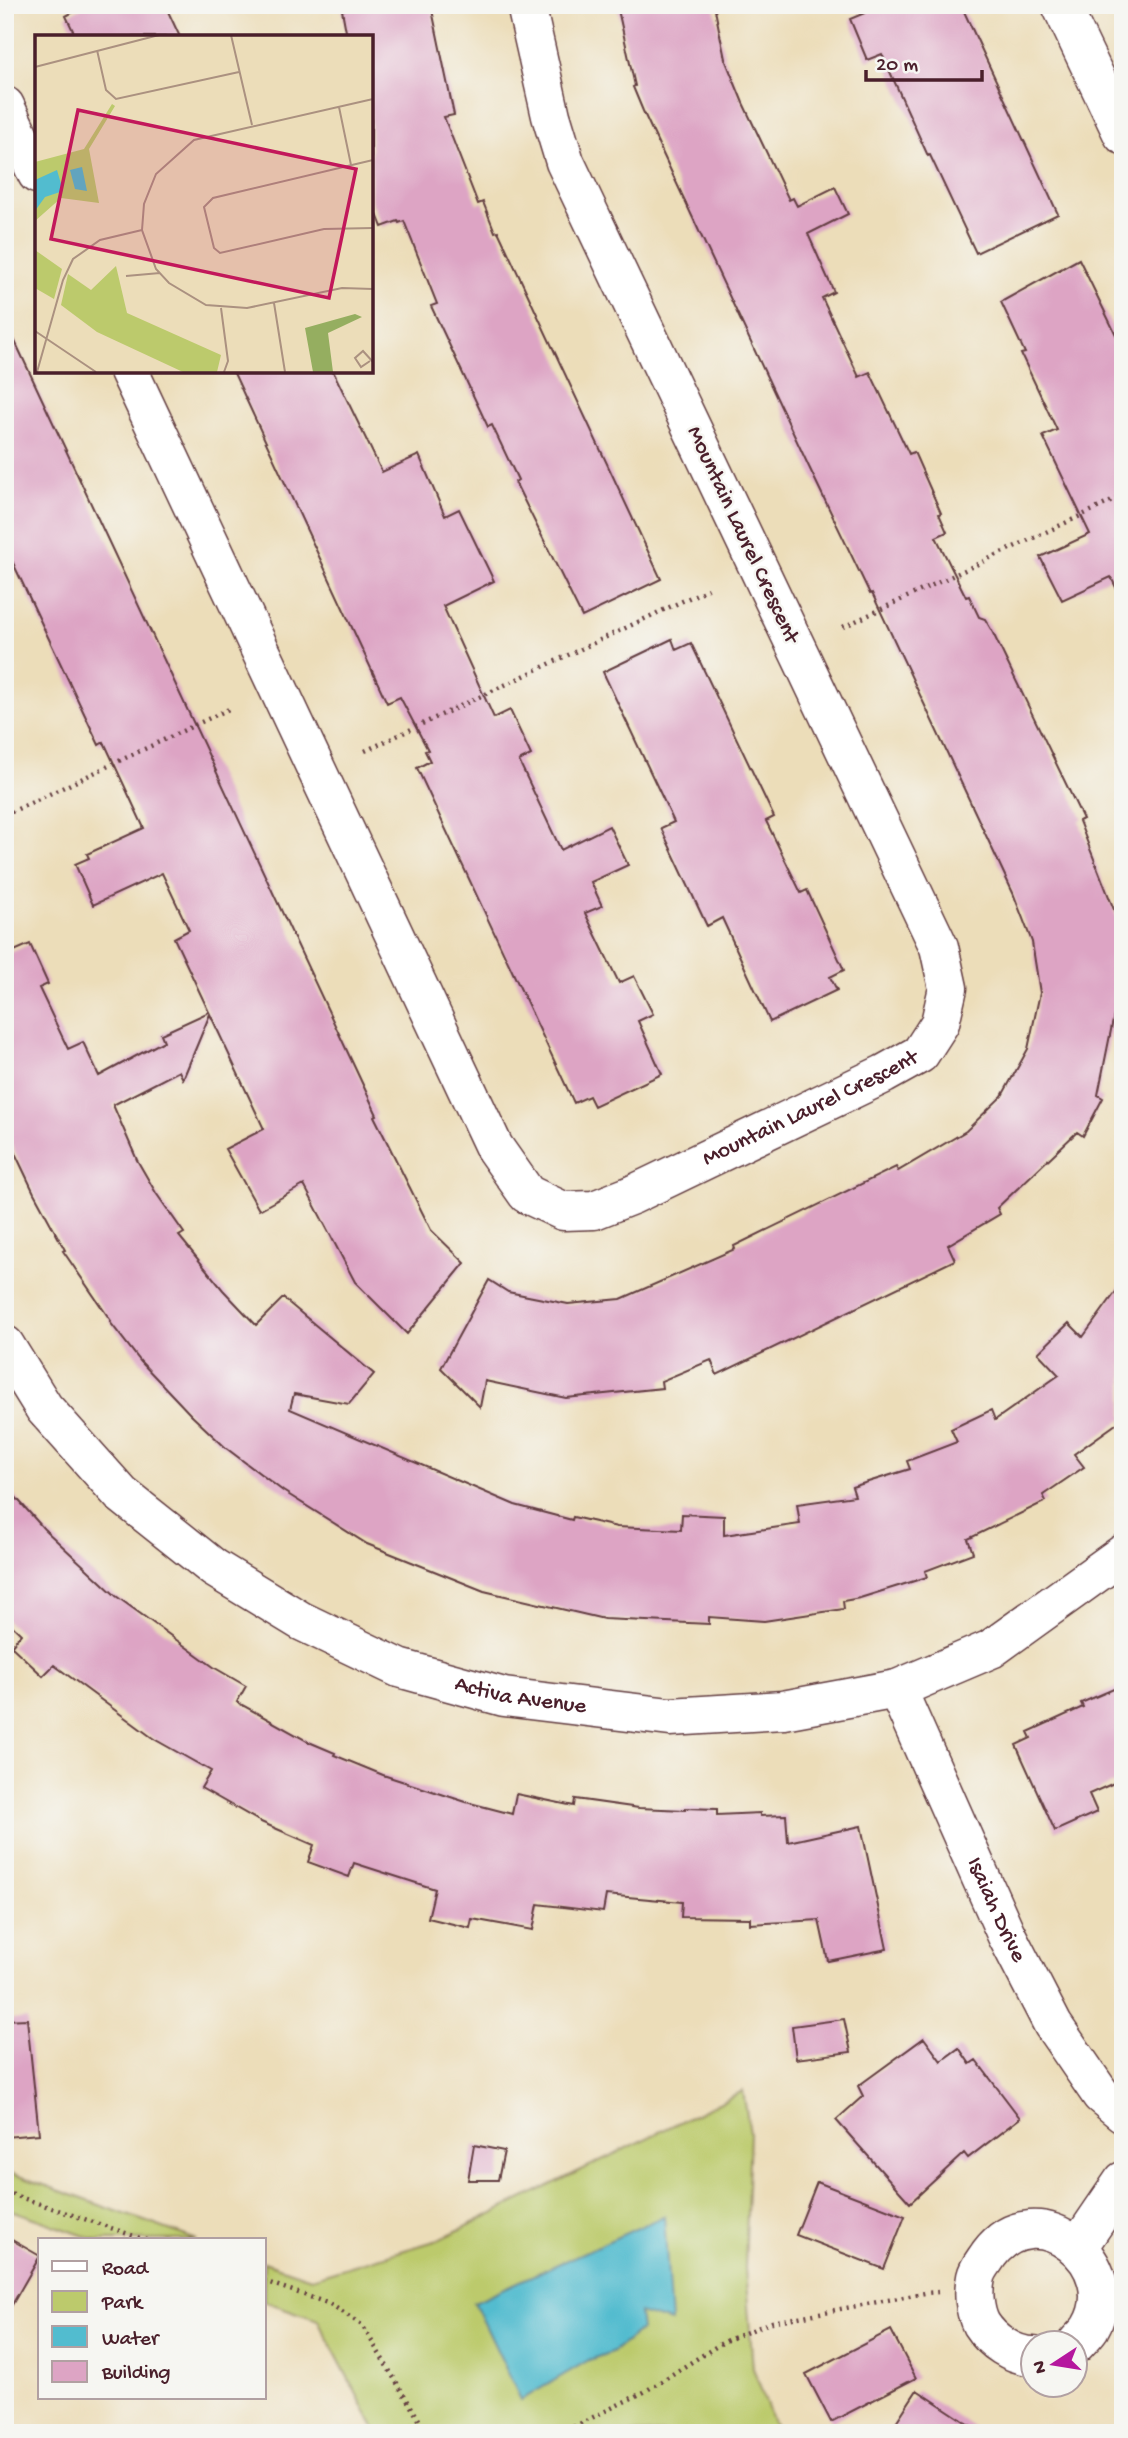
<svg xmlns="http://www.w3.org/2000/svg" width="1128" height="2438" viewBox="0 0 1128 2438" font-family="'Gochi Hand',sans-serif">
	<rect width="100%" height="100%" fill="#f6f6f2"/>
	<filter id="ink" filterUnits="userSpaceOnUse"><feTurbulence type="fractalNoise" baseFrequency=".0143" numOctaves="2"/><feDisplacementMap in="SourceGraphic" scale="14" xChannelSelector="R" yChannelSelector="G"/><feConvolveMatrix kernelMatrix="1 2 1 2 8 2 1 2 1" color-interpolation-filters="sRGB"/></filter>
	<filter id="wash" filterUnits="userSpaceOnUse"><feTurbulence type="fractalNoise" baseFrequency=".00686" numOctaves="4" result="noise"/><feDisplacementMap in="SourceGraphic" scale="28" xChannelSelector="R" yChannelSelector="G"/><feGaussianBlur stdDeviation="1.57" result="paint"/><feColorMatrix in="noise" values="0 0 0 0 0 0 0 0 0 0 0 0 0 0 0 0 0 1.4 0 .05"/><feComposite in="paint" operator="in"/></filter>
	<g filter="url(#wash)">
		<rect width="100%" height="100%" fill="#ecddb9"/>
		<path fill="#bcca6c" stroke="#83744c" stroke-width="2" d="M743 2091 750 2133 745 2268 753 2368 774 2425 779 2433H377L318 2320 264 2301V2262L311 2278 438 2240Z
			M5 2171 197 2240H96L5 2208Z"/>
		<path fill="#52bccf" stroke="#4e6e7d" stroke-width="2" d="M664 2216 671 2322 639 2313 641 2330 614 2351 589 2360 521 2400 474 2302Z"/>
		<g id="blocks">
			<path fill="#dda4c4" d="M86 5H165L180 37H76L66 16Z
				M364 5H431L454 115 444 117 478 204 483 202 495 232 498 231 661 579 582 617 515 482 518 480 492 425 488 427 431 306 437 304 404 221 399 223 398 221 382 227 371 199V37H347L342 10Z
				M617 5H714L725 59 743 103 789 200 793 198 797 206 835 187 848 214 808 234 834 292 822 298 859 377 870 372 909 454 914 452 941 513 939 514 947 532 936 537 966 597 969 596 979 617 985 619 992 631 1083 819 1079 821 1122 930 1123 1011 1115 1010 1098 1095 1103 1098 1083 1136 1077 1132 997 1208 1000 1214 948 1245 955 1260 717 1375 711 1360 661 1381 662 1388 566 1398 485 1381 480 1407 441 1368 489 1280 508 1292 568 1304 621 1299 735 1249 734 1246 896 1167 898 1171 966 1131 1002 1096 1028 1049 1040 993 1032 942 1013 893 872 593 870 594 809 467 643 111 633 87 635 86Z
				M884 5H961L1058 214 976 253 930 155 928 156 882 54 867 60 850 19Z
				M1079 259 1123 349V602L1111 577 1062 600 1040 557 1090 534 1043 436 1057 430 1021 354 1025 353 1001 302Z
				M5 320 377 1115 374 1116 431 1230 465 1263 407 1334 355 1282 304 1185 259 1210 225 1149 264 1129 210 1014 183 1079 179 1071 113 1105 137 1160 156 1193 184 1233 179 1236 223 1290 256 1325 283 1298 374 1374 349 1404 294 1394 290 1409 515 1505 572 1520 573 1517 617 1527 681 1530 682 1514 724 1516V1535L800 1524 797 1504 855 1496 852 1487 910 1469 907 1461 957 1442 951 1429 991 1410 995 1420 1059 1375 1038 1353 1069 1323 1083 1337 1123 1282V1419L1074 1454 1084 1467 1043 1495 1046 1501 968 1539 973 1553 925 1571 927 1577 860 1598 843 1601 844 1609 764 1621 709 1617V1624L604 1619 484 1591 367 1544 283 1491 226 1448 191 1415 141 1362 110 1322 111 1321 63 1251 65 1250 34 1193 5 1132V955L30 944 48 984 39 988 68 1049 83 1042 99 1076 164 1041 161 1034 209 1012 174 938 189 930 162 873 93 905 75 864 89 858 87 854 144 828 104 742 99 745 5 546Z
				M233 371H333L382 472 419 455 445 516 459 509 494 581 443 606 494 718 510 710 531 755 519 761 561 850 609 826 628 865 591 882 602 906 585 913 619 983 634 976 653 1014 638 1021 662 1074 594 1106 589 1096 574 1103 417 768 430 761 425 751 428 750 400 697 387 703Z
				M672 639 676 650 691 643 774 817 766 821 801 893 807 890 844 970 830 977 837 990 770 1022 722 918 707 926 661 828 674 822 603 672Z
				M5 1485 44 1529 116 1596 215 1668 246 1686 237 1702 309 1742 335 1753 334 1755 383 1775 466 1802 512 1814 516 1794 574 1806 575 1799 639 1808 685 1810V1808L717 1809V1815L760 1813V1816L786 1815 788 1842 861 1826 887 1949 828 1961 819 1920 750 1924V1918L681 1917 682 1902 606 1895 603 1912 538 1904 533 1930 472 1919 470 1928 428 1918 435 1889 354 1863 349 1877 308 1862 314 1845 261 1822 201 1788 211 1771 154 1739 54 1665 43 1676 11 1646 21 1634 5 1619Z
				M1123 1685V1779L1089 1794 1097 1812 1055 1831 1016 1745 1031 1738 1028 1732 1083 1707 1081 1703Z
				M27 2019 39 2134 5 2137V2020Z
				M844 2019 851 2052 796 2059 792 2026Z
				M924 2038 941 2061 959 2048 970 2064 976 2060 1020 2118 968 2158 964 2153 910 2203 836 2120 863 2096 858 2086Z
				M474 2145 504 2151 498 2180H468Z
				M817 2182 905 2216 884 2269 796 2235Z
				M5 2236 40 2256 5 2317Z
				M891 2330 916 2378 831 2422 806 2374Z
				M917 2390 982 2433H889Z"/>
		</g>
	</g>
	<g filter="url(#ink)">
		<use href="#blocks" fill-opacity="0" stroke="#623c40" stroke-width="2"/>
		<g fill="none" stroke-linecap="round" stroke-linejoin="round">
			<defs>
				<g id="street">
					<path d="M1061 5 1123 135"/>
					<path d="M5 106 37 174"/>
					<path id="s1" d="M129 371 494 1147 527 1194 563 1211 594 1210 632 1195 884 1074 920 1054 940 1023 948 988 939 947 565 162 551 116 526 5"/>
					<path id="s2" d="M5 1345 44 1408 121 1494 214 1568 301 1621 399 1668 504 1697 670 1717 783 1710 897 1689 991 1649 1123 1554"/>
					<path id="s3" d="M897 1689 1006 1934 1053 2025 1101 2095 1123 2113"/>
					<path d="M1078 2247 1123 2181"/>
					<path d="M1034 2356C1012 2356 992 2341 981 2324 974 2310 973 2291 976 2277 978 2268 984 2262 989 2254 1036 2191 1128 2264 1090 2328 1086 2334 1080 2339 1076 2344"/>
				</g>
			</defs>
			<use href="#street" stroke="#623c40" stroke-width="41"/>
			<path stroke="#623c40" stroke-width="4.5" stroke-dasharray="2 5" stroke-linecap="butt" d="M843 627 1123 496
				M365 751 710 588
				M5 815 231 708
				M5 2192 146 2240
				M264 2281 330 2304 362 2325 427 2433
				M561 2433 644 2392 725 2341 772 2322 925 2293 938 2292"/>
			<use href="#street" stroke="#fff" stroke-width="38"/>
		</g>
	</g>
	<g text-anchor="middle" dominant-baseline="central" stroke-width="5" stroke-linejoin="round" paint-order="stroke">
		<g font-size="23" fill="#4a1f2b" stroke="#f6f6f2">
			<text transform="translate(742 535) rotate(65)">Mountain Laurel Crescent</text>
			<text stroke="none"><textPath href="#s1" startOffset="1225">Mountain Laurel Crescent</textPath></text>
			<text stroke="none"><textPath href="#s2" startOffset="644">Activa Avenue</textPath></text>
			<text stroke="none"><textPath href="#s3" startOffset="242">Isaiah Drive</textPath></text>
		</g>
	</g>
	<g transform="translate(35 35)">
		<rect width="338" height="338" fill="#ecddb9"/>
		<path d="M77 69 80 71 54 114 64 168 26 163 0 186V127L49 114ZM0 215 27 234 19 264 0 253ZM81 231 92 278 186 320 182 337H148L62 297 26 270 33 239 56 255Z" fill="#bcca6c"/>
		<path d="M320 279 327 282 293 298 298 337H278L270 293Z" fill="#95ae60"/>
		<path d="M47 132 52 156 40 154 35 135ZM22 135 28 156 10 162 0 176V145Z" fill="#52bccf"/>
		<path fill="none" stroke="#ab9180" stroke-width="2" d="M196 0 217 90M62 15 71 55 81 64 204 37M0 32 124 0M338 64 159 105 121 139 109 169 107 195 121 234 134 248 171 270 212 273 307 253 338 254M304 72 316 130M338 125 178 163 169 172 179 213 185 218 289 194 338 193M91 241 125 238M239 268 250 337M186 273 193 326 189 337M0 296 61 337M335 326 326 332 320 323 328 316 338 327M2 337 28 245 38 224 65 205 107 195"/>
		<path fill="#c2185b" fill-opacity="0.15" stroke="#c2185b" stroke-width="3.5" d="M43 75 321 134 294 263 16 204Z"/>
		<rect width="338" height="338" fill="none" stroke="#4a1f2b" stroke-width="3.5"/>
	</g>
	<rect width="1128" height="2438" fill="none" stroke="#f6f6f2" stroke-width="28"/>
	<rect x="38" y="2238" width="228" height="161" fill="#f6f6f2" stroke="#b1a0a2" stroke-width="2"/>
	<rect x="52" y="2261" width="35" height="10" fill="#ffffff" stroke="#b1a0a2" stroke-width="2"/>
	<text x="102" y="2274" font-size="21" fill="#4a1f2b">Road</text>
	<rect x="52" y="2291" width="35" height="21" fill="#bcca6c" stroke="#b1a0a2" stroke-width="2"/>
	<text x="102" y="2308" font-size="21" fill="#4a1f2b">Park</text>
	<rect x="52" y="2326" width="35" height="21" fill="#52bccf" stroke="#b1a0a2" stroke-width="2"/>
	<text x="102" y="2344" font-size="21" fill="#4a1f2b">Water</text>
	<rect x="52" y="2361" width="35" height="21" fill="#dda4c4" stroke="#b1a0a2" stroke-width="2"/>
	<text x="102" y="2378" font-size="21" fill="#4a1f2b">Building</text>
	<g transform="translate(1054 2364) rotate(258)"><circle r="33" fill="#f6f6f2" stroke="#b1a0a2" stroke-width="2"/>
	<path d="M0-5L12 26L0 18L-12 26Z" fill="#b5179e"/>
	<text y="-10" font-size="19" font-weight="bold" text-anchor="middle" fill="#4a1f2b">N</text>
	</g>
	<path d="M866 70v10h116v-10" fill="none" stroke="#4a1f2b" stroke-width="3.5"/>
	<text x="876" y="70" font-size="21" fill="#4a1f2b" stroke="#f6f6f2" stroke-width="5" paint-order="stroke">20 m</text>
</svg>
